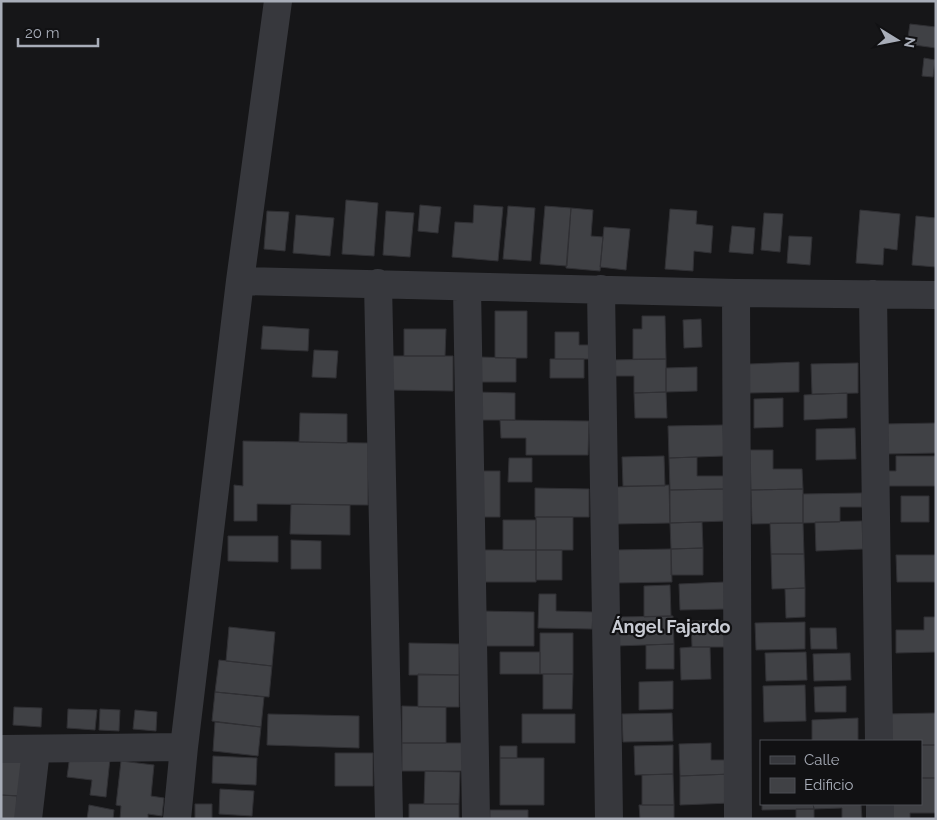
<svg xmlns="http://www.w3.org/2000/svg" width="937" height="820" viewBox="0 0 937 820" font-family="Raleway,sans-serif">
	<rect width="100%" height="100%" fill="#161618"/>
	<path fill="#404145" stroke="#303034" d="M910 24 936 27V48L907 44Z
		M924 58 935 60 933 77 922 76Z
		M346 200 378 203 374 256 342 254Z
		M420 205 441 207 438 233 418 231Z
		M474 205 503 207 498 261 452 257 455 222 473 223Z
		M508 206 535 208 531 261 503 259Z
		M545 206 571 208 567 266 540 264Z
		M571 208 593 210 591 236 603 237 600 271 566 268Z
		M670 209 697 211 696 224 713 226 711 253 694 251 693 271 665 269Z
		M860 210 900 214 897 250 884 248 883 265 856 263Z
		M267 211 289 212 285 251 264 249Z
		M386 211 414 213 410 257 383 255Z
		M764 213 783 214 780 252 761 250Z
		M296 215 334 218 330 256 293 253Z
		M916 216 936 218V267L912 265Z
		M732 226 755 228 753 254 729 252Z
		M604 227 630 229 626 270 600 267Z
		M789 236 812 237 810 265 787 263Z
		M495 311H527V358H495Z
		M642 316H665L666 359H633V329H642Z
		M701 319 702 347 684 348 683 320Z
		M263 326 309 329 308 351 261 349Z
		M404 329H446L445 356H404Z
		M555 332H579V345H591V359H555Z
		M314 350 338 351 336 378 312 377Z
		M391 356H453V391L392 390Z
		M480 357 516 358V382H479Z
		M550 359H584V378H550Z
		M666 359V392L634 393V376H612L611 360Z
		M799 362V392L749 393V364Z
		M858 363V393L812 394 811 364Z
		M697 367V391L666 392V368Z
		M476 392 515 393V420H476Z
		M666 392 667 418H635L634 393Z
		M847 393V418L804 420V395Z
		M783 398V427L754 428V399Z
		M300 413 347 414V443L299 442Z
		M500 420 589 421 588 455H526V438H501Z
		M936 423V453L885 454 884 424Z
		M723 425 724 456 669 458 668 426Z
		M855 428 856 459 816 460V429Z
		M243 441 368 443V505L257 504V521H234V485L243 486Z
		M750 450H773V469H802L803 489 751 490Z
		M664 456 665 486H623L622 457Z
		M896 456H936V486H885V471H896Z
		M697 457V476H724L725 489 670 490 669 458Z
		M509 458H532V482H508Z
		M479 471H500V517H479Z
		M669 485 670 523 617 524V487Z
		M535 488 589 489V517H535Z
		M725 489 726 521 670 523V490Z
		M803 489V523L752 524 751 490Z
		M862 493V507H840V522L803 523V494Z
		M901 496H929V522H901Z
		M291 504 350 505V535L290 534Z
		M536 517H573V550H536Z
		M503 520H536V550H503Z
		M862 521 863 549 816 551 815 522Z
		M702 522 703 548 671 549 670 523Z
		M770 523H803L804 554H771Z
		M228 536H278V562L228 561Z
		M291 540 321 541V569H291Z
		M703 548V575H671V549Z
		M671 549 672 582 615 583 614 550Z
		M481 550H536V582H481Z
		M536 550H562V580H536Z
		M771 554H804L805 588 772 589Z
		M896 555H935V582H897Z
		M725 582 726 609 680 610 679 584Z
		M670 585 671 616 644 617V586Z
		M805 588V617L786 618 785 589Z
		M539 594H556V611L593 612 592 629 538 628Z
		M480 611 534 612V646H480Z
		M673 616 674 644 615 646V617Z
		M924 617H936V652L896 653V630H924Z
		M691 621H724L725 647H692Z
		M805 622V649L756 650 755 623Z
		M229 627 275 632 272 666 226 661Z
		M810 628H836L837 649H811Z
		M540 633H573V674H540Z
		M409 643 459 644V675H409Z
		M674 644V669H646V645Z
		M692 647H710L711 679 681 680 680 648Z
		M500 652H540V674H500Z
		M806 652 807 680 766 681 765 653Z
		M850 653 851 680 814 681 813 654Z
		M219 660 272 666 269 697 215 692Z
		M418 674 459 675V707H418Z
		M543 674H573L572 709H543Z
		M673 681V709L639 710V682Z
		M805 685 806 721 764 722 763 686Z
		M846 686V712H815L814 687Z
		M215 692 264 697 261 727 212 721Z
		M402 706 446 707V743H402Z
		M14 707 42 708 41 727 13 725Z
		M68 709 97 710 95 730 67 728Z
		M100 709 120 710 119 731 99 730Z
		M135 710 157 712 156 731 133 729Z
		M672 713 673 741 623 742 622 714Z
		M936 713V745H921V741H886V714Z
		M268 714 359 716V748L267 745Z
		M522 714H575V743H522Z
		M858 718V741H812V720Z
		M215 722 261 727 258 756 213 751Z
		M402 743H463V771H402Z
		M711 743V760H731V774L680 776 679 744Z
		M673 745V774L635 775 634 746Z
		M921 745H936V778H921Z
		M500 746H517V758H500Z
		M335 753H373V786H335Z
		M70 755 110 759 106 797 90 795 92 780 67 777Z
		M213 756 257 758 256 785 212 783Z
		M500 758H544V805H500Z
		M1 759 23 760 21 796 1 795Z
		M121 761 154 765 151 796 164 798 162 816 148 814V819H120L121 806 116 805Z
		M425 771 460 772 459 804H424Z
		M673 774 674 805H642V775Z
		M731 774V803L680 805V776Z
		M921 778H936V813H910V819H892V804H921Z
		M220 789 254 791 252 816 219 814Z
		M1 795 17 796 16 819H1Z
		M195 804H212V819H195Z
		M409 804H459V819H409Z
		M762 804H813L814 809 762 810Z
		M813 804H861L862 819H842V808L814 809Z
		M89 805 114 810 113 819H87Z
		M639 805H674V819H640Z
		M796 809H814V819H796Z
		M490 810H528V819H490Z"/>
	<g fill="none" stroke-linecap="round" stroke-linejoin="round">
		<path stroke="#37383d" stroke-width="28" d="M240 281 736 293 936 295
			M378 283 389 819
			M467 287 476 819
			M601 289 609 819
			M736 293 738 819
			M873 294 879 741
			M1 749 184 747
			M880 804V819
			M28 819 36 750
			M177 819 184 747 240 281 278 1"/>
	</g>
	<g text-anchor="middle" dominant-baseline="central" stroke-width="4.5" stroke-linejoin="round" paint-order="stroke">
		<g font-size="18" font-weight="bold" fill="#c9ccd4" stroke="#111113">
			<text x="671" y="626">Ángel Fajardo</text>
		</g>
	</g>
	<rect width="937" height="820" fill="none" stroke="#a8adb8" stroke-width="5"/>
	<rect x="760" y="740" width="162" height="65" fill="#111113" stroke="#4d4f55"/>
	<rect x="770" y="756" width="25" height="8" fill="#37383d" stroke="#4d4f55"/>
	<text x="804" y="765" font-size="15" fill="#a8adb8">Calle</text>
	<rect x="770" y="778" width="25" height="15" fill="#404145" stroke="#4d4f55"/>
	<text x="804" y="790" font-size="15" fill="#a8adb8">Edificio</text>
	<g transform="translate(897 40) rotate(100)" stroke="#111113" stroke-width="4" paint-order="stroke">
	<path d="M0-4L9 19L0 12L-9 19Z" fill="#a8adb8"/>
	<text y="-8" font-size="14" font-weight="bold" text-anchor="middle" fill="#a8adb8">N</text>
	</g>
	<path d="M18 38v8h80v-8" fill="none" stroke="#a8adb8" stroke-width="2.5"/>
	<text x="25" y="38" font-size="15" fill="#a8adb8" stroke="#111113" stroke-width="4" paint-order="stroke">20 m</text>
</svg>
